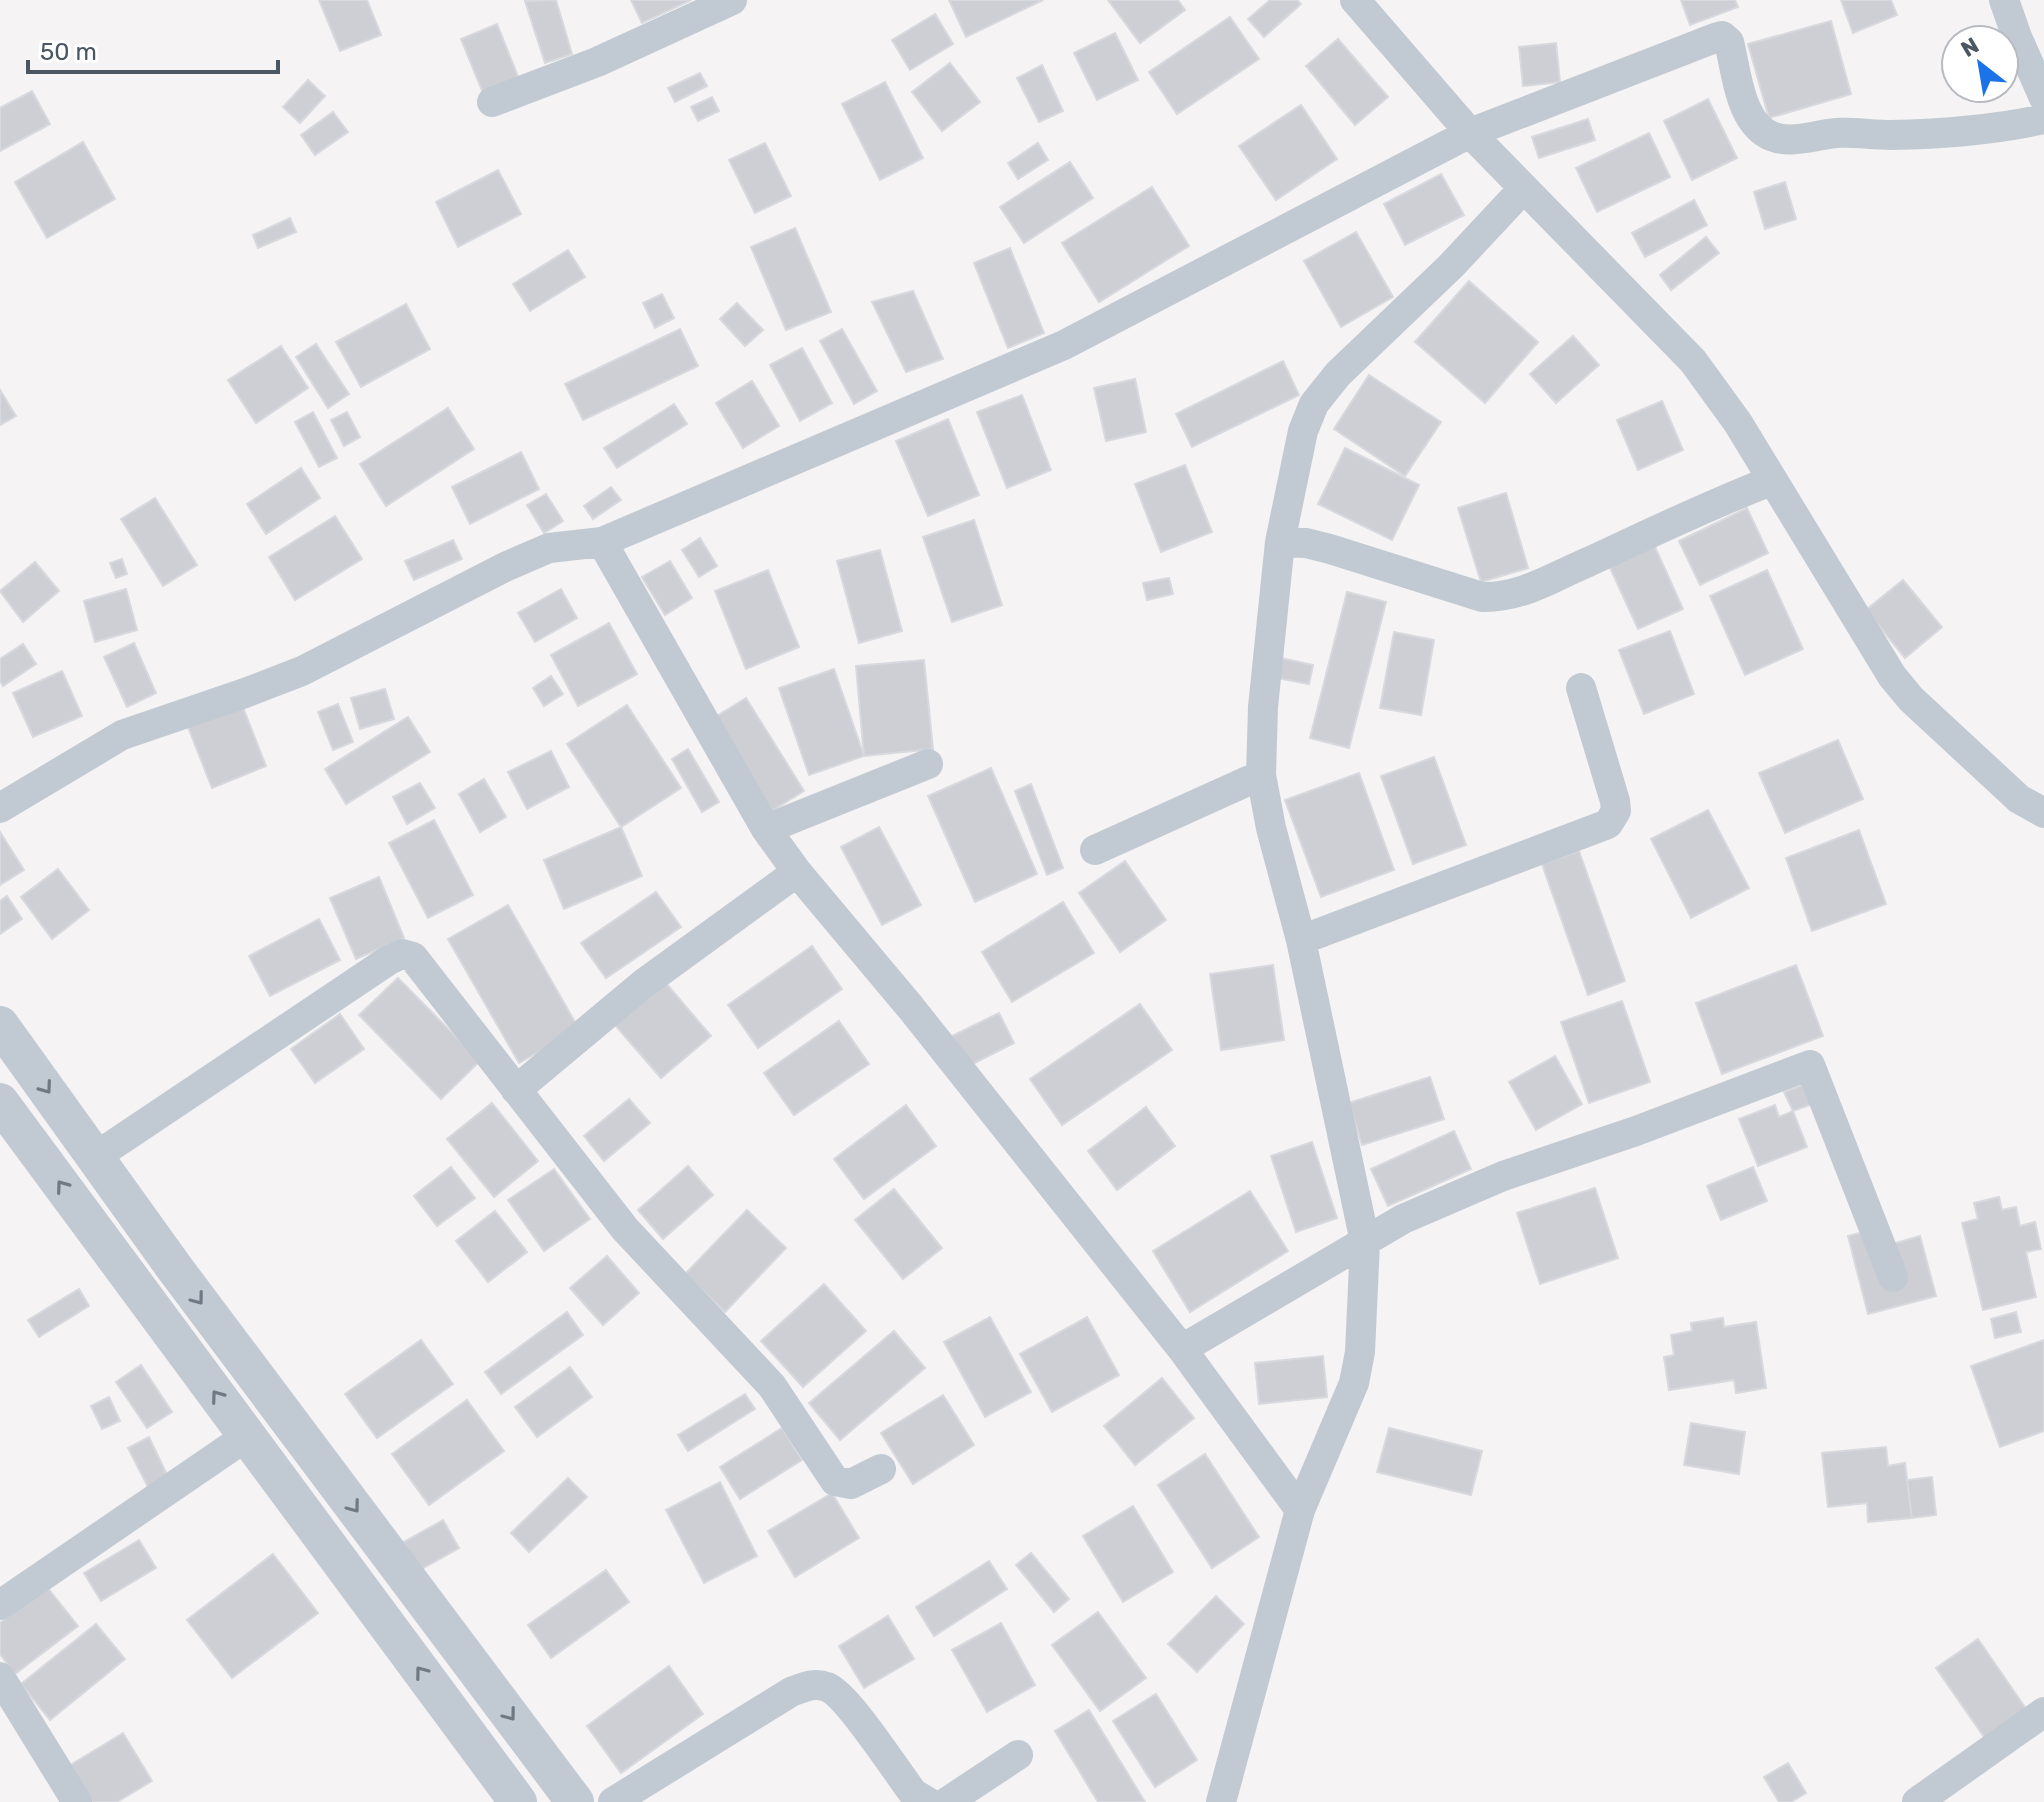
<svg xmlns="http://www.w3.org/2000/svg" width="2044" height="1802" viewBox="0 0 2044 1802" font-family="Rubik,sans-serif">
	<rect width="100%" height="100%" fill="#f5f3f3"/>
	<path fill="#cdcfd5" stroke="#d7d9de" stroke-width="2" d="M319 0H367L381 35 340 51Z
		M556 0 572 54 545 63 525 1Z
		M631 0H691L642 23Z
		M949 0H1043L966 37Z
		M1108 0H1178L1185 10 1140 43Z
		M1270 0H1297L1301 4 1264 37 1248 19Z
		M1681 0H1735L1738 7 1690 25Z
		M1841 0H1891L1897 15 1853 33Z
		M935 14 953 44 910 70 892 40Z
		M1230 17 1259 59 1177 114 1149 72Z
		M1831 21 1851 94 1769 118 1748 44Z
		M497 24 519 79 483 93 461 39Z
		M1115 33 1138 80 1097 100 1074 53Z
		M1338 39 1388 97 1355 125 1306 66Z
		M1556 43 1560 82 1523 86 1519 47Z
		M950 63 980 102 942 131 912 92Z
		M1042 65 1063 111 1039 122 1017 78Z
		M700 73 707 86 675 102 668 88Z
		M308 80 325 96 300 123 283 107Z
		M885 82 923 158 880 180 842 104Z
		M32 91 50 124 0 151V108Z
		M712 97 719 111 698 121 691 107Z
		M1708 99 1737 158 1692 180 1664 121Z
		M1301 105 1337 159 1276 200 1239 146Z
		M333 112 348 132 315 155 301 135Z
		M1588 119 1595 140 1539 158 1532 137Z
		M1649 133 1670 177 1597 212 1576 168Z
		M83 142 115 199 47 238 15 182Z
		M765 143 791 196 755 213 729 160Z
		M1038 143 1048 160 1018 179 1008 163Z
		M1070 162 1093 198 1024 243 1000 207Z
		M498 170 521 214 458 247 436 202Z
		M1441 174 1464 215 1405 245 1384 204Z
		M1785 182 1796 219 1765 229 1754 192Z
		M1152 187 1189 246 1099 302 1062 243Z
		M1694 200 1707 225 1645 257 1632 233Z
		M290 218 296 232 258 248 253 235Z
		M795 228 831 312 786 330 751 247Z
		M1356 232 1393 297 1341 327 1304 261Z
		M1706 237 1719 253 1671 290 1660 275Z
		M1010 248 1044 333 1008 348 974 263Z
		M568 250 585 277 530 311 513 284Z
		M1469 281 1538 342 1485 403 1415 342Z
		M913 291 943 359 906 372 872 302Z
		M662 294 674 318 655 328 643 303Z
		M737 303 763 330 745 346 720 319Z
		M406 304 430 349 361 387 336 342Z
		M680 329 698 366 583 420 565 384Z
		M842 329 877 391 854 404 820 341Z
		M1573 336 1599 365 1556 403 1530 374Z
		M316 344 349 394 328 408 296 357Z
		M281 346 308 388 256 423 228 380Z
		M802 348 832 403 800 421 770 365Z
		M1283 361 1299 395 1192 447 1176 414Z
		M1369 375 1441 422 1405 476 1334 429Z
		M1135 379 1146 432 1106 441 1094 388Z
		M752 381 779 426 743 448 716 403Z
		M0 390 16 416 0 425Z
		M1022 395 1051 470 1007 488 977 412Z
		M1662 401 1683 450 1638 470 1617 420Z
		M674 404 687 424 617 468 604 448Z
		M448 408 474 449 386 506 360 464Z
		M313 412 337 458 319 467 295 422Z
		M347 412 360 437 344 446 331 420Z
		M948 419 979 495 928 516 896 441Z
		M1345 448 1419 485 1392 540 1318 504Z
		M521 452 539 489 470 524 452 487Z
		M1185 465 1212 532 1161 552 1135 484Z
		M301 468 320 498 266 534 247 504Z
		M611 487 621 500 593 519 584 506Z
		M1506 493 1528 568 1481 582 1458 508Z
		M546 494 563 521 544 533 527 505Z
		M155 498 197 565 163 586 121 519Z
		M1747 508 1768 553 1700 585 1679 541Z
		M335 516 362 559 295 600 269 557Z
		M974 520 1002 605 952 622 923 537Z
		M700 538 717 566 699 577 682 550Z
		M1651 538 1683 609 1638 629 1606 559Z
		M453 540 462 559 414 580 405 561Z
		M880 550 902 631 859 643 837 561Z
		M122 559 127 574 116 578 110 563Z
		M670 561 692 598 665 615 642 577Z
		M35 562 59 591 23 622 0 591Z
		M768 570 799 647 746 669 715 591Z
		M1767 570 1803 649 1745 675 1710 596Z
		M1169 578 1173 594 1147 600 1143 583Z
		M1903 580 1942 627 1905 658 1866 610Z
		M126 589 137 630 95 642 84 601Z
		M561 589 577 618 535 642 518 613Z
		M1347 592 1386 602 1349 748 1310 738Z
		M609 623 637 674 578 706 551 655Z
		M1670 631 1694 694 1644 714 1619 650Z
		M1394 632 1434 640 1421 715 1380 708Z
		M134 643 156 693 127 707 104 657Z
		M23 644 36 664 3 686 0 681V659Z
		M1281 658 1313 665 1309 684 1277 678Z
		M924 660 933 749 864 756 856 666Z
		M834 669 864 756 809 775 779 688Z
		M62 671 82 716 33 737 13 693Z
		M551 676 563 694 544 706 533 688Z
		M385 689 394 719 360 729 351 698Z
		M746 698 804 791 770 812 712 719Z
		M338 704 353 742 333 750 318 712Z
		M242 705 266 766 212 788 188 727Z
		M627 705 681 788 621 827 567 744Z
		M408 717 430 752 346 804 325 769Z
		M1838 740 1863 799 1785 833 1759 773Z
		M688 749 719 802 702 812 672 759Z
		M551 751 569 787 527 809 508 772Z
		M1434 757 1466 845 1413 864 1381 776Z
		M991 768 1037 874 975 902 928 796Z
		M1359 773 1394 870 1321 897 1285 800Z
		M484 779 506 817 480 832 459 794Z
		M420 783 435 808 407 824 393 797Z
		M1031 784 1063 868 1047 875 1015 791Z
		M1708 810 1749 888 1691 918 1651 839Z
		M434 820 473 895 428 918 389 843Z
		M621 827 642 876 564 909 544 860Z
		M879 827 921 905 882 925 841 847Z
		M1859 830 1886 904 1812 931 1786 858Z
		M0 832 24 870 0 885Z
		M1579 851 1625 981 1588 995 1542 864Z
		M1125 861 1166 920 1120 952 1079 893Z
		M58 869 89 910 52 939 21 897Z
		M379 877 404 938 356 959 330 898Z
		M656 892 681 927 606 978 581 943Z
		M7 896 22 919 0 934V901Z
		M1063 902 1094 953 1012 1002 982 952Z
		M508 905 579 1029 519 1063 448 939Z
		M319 919 340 960 270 996 249 956Z
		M812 946 842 989 758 1048 728 1005Z
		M1273 965 1284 1040 1221 1050 1210 974Z
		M1796 965 1823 1036 1722 1074 1696 1003Z
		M398 978 480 1061 441 1099 359 1015Z
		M665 982 711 1036 661 1078 615 1025Z
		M1622 1001 1650 1082 1589 1103 1561 1022Z
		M1140 1004 1172 1050 1062 1125 1030 1079Z
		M999 1013 1014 1043 965 1068 950 1037Z
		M340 1014 364 1049 315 1083 291 1049Z
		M839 1021 869 1064 794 1115 764 1073Z
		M1555 1056 1582 1104 1536 1130 1509 1082Z
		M1430 1077 1444 1119 1362 1145 1349 1103Z
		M1810 1082 1818 1102 1793 1111 1784 1092Z
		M629 1099 650 1123 604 1161 584 1136Z
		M492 1103 538 1161 494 1197 447 1139Z
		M906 1105 936 1146 864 1199 834 1159Z
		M1775 1105 1779 1117 1793 1111 1807 1147 1758 1166 1739 1119Z
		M1146 1107 1175 1146 1117 1190 1088 1151Z
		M1454 1131 1471 1169 1388 1206 1371 1169Z
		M1312 1142 1337 1218 1296 1232 1271 1156Z
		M688 1166 713 1195 663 1239 638 1210Z
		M451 1167 475 1198 437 1226 414 1196Z
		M1753 1167 1767 1201 1721 1220 1707 1186Z
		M554 1169 590 1219 544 1251 508 1200Z
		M1595 1188 1618 1258 1540 1284 1517 1213Z
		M894 1189 942 1248 903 1279 855 1220Z
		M1250 1191 1288 1251 1190 1312 1153 1251Z
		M1999 1197 2002 1210 2016 1207 2020 1226 2035 1222 2041 1249 2026 1252 2036 1297 1983 1310 1962 1223 1978 1219 1974 1203Z
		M747 1210 786 1248 725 1312 685 1274Z
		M495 1211 527 1252 488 1282 456 1241Z
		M1884 1227 1889 1245 1920 1236 1936 1296 1868 1314 1848 1236Z
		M607 1256 639 1293 603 1325 570 1288Z
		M824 1284 866 1331 803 1387 761 1341Z
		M79 1289 89 1306 39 1337 28 1320Z
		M567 1312 583 1335 501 1394 485 1372Z
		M2016 1312 2021 1332 1995 1338 1991 1319Z
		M990 1317 1031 1392 985 1417 944 1342Z
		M1087 1317 1119 1375 1052 1412 1020 1354Z
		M1723 1318 1724 1327 1756 1322 1766 1388 1736 1393 1734 1380 1669 1390 1664 1357 1674 1355 1671 1335 1692 1331 1691 1323Z
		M894 1331 925 1368 840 1440 809 1403Z
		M421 1340 453 1384 377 1438 345 1394Z
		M2044 1340V1431L2000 1447 1971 1366Z
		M1323 1356 1327 1397 1259 1404 1255 1363Z
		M141 1365 172 1412 147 1428 116 1382Z
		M570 1367 592 1397 537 1437 515 1407Z
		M1162 1378 1194 1418 1135 1465 1104 1426Z
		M745 1394 755 1409 688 1451 678 1435Z
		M943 1395 974 1445 913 1484 881 1433Z
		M109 1397 120 1421 102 1429 91 1406Z
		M467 1400 504 1451 429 1505 392 1454Z
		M1691 1423 1745 1432 1739 1474 1684 1465Z
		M782 1428 802 1460 740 1499 720 1467Z
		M1389 1428 1482 1451 1471 1495 1377 1472Z
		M149 1437 169 1479 149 1489 128 1448Z
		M1886 1447 1888 1466 1905 1463 1912 1518 1868 1522 1867 1503 1828 1507 1822 1453Z
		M1205 1454 1259 1537 1212 1568 1158 1485Z
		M1932 1477 1936 1515 1912 1518 1907 1480Z
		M568 1478 587 1497 529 1552 511 1533Z
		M720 1482 757 1556 704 1583 666 1510Z
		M832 1493 859 1538 795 1577 768 1531Z
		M1133 1506 1173 1572 1123 1602 1083 1536Z
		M443 1520 459 1548 420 1570 404 1542Z
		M139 1540 156 1568 101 1601 84 1573Z
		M1031 1553 1069 1599 1054 1612 1016 1565Z
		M273 1554 318 1613 232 1678 187 1620Z
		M989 1561 1007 1589 934 1636 916 1607Z
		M606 1570 629 1602 551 1658 528 1625Z
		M47 1587 78 1626 15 1674 0 1654V1623Z
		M1216 1596 1244 1624 1197 1672 1168 1644Z
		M1098 1612 1146 1678 1100 1711 1052 1645Z
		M888 1616 914 1659 864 1688 839 1646Z
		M1001 1623 1035 1685 987 1712 952 1650Z
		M96 1624 125 1659 50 1720 21 1684Z
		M1978 1639 2031 1716 1989 1744 1936 1668Z
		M669 1666 703 1714 621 1773 587 1726Z
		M1156 1694 1197 1760 1155 1787 1113 1721Z
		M1089 1710 1145 1802H1098L1055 1731Z
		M123 1733 152 1781 117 1802H88L67 1767Z
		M1788 1763 1806 1793 1791 1802H1779L1764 1777Z"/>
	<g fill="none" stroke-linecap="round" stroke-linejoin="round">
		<path stroke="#c1cad2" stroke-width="30" d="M1355 0 1470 133 1693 361 1738 423 1892 676 1911 699 2019 799 2044 813
			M2004 0 2017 37 2044 98
			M492 102 597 62 732 0
			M602 542 1064 345 1470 133 1715 38 1722 36 1729 42C1736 70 1739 114 1764 132 1785 147 1813 135 1836 133 1854 132 1873 135 1891 135 1942 134 1994 130 2044 119
			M1280 542 1303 431 1314 404 1338 374 1451 266 1523 189
			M0 808 122 735 245 693 302 671 505 567 549 548 602 542 766 829 797 872 911 1008 1182 1349 1300 1510 1221 1802
			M766 829 928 764
			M1095 850 1261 775
			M1301 940 1608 824 1616 811 1615 801 1581 688
			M516 1090 643 984 797 872
			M95 1157 389 960 402 954 413 957 625 1229 772 1386 835 1481 851 1484 881 1469
			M1182 1349 1403 1219 1503 1176 1636 1131 1810 1065 1893 1277
			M1300 1510 1354 1383 1360 1352 1365 1242 1301 940 1271 828 1261 775 1263 707 1280 542 1306 543 1330 549 1482 597C1521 598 1551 578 1586 563 1647 535 1708 505 1771 481
			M0 1605 247 1436
			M0 1677 77 1802
			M613 1802 791 1692C804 1687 814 1682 827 1687 847 1694 897 1772 913 1793L928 1802
			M947 1802 1018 1755
			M1917 1802 2044 1712"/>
		<path stroke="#c1cad2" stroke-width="38" d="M0 1025 176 1270 575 1802
			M0 1102 518 1802"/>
	</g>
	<defs><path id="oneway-chevron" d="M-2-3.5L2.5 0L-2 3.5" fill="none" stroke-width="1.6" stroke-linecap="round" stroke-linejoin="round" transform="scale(2)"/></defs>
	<g stroke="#6e7983">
		<use href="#oneway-chevron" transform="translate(46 1088) rotate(54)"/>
		<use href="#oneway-chevron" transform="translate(62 1186) rotate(-126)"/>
		<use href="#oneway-chevron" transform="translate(198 1299) rotate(53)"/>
		<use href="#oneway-chevron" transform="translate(217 1396) rotate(-126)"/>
		<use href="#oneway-chevron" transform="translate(354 1507) rotate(53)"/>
		<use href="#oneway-chevron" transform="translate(421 1672) rotate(-127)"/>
		<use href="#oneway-chevron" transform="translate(510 1715) rotate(53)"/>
	</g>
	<g transform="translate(1980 64) rotate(329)"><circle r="38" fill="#ffffff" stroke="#b7bbc0" stroke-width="2"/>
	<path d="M0-6L14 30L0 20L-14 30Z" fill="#1a73e8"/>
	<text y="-12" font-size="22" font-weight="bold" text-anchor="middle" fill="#4a5661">N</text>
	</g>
	<path d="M28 60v12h250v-12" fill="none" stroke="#4a5661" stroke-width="4"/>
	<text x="40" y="60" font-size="24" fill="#4a5661" stroke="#ffffff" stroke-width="6" paint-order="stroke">50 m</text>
</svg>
